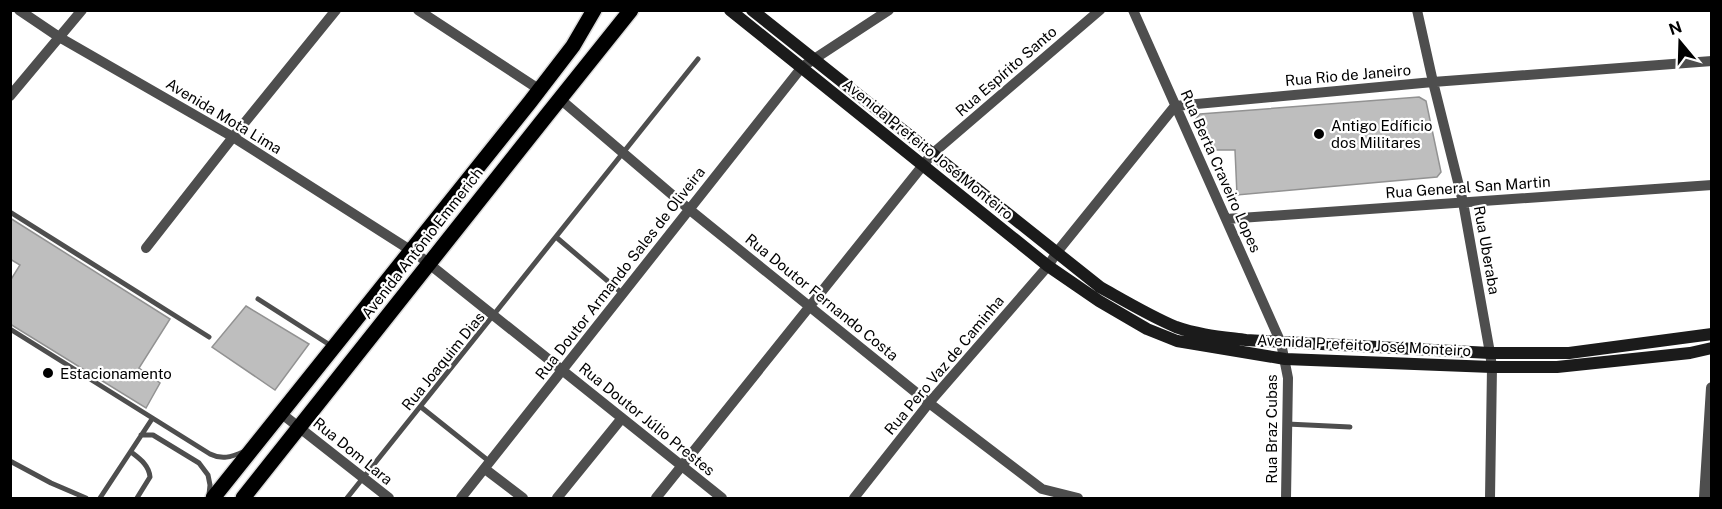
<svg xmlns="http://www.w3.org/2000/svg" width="1722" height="509" viewBox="0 0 1722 509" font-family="'Public Sans',sans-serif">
	<rect width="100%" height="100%" fill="#fff"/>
	<path fill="#bebebe" stroke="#929292" stroke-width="1.5" d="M1419 97 1426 101 1441 172 1437 177 1237 195 1235 150H1214L1196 119 1200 114Z
		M10 218 170 319 139 368 160 383 146 408 10 324V281L20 265 10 259Z
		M246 306 309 344 275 390 212 347Z"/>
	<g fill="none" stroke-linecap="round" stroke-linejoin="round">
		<defs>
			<path id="primary" d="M213 498 530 102 573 46 594 10
				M243 498 547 115 631 10"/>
		</defs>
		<use href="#primary" stroke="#dbdbdb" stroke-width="18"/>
		<path stroke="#4e4e4e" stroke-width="5" d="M10 212 209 337
			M556 237 623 294
			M258 299 333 347
			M10 329 210 454C222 460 231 457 243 452
			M421 407 490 462
			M1287 424 1350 427
			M141 435H153L199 463 208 475 210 485 209 495
			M131 452C140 459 149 465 150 477L137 498
			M10 461 51 483 86 498
			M100 498 152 419
			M347 498 698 59"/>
		<path stroke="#4e4e4e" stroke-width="10" d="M19 10 59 37 233 137 418 255 722 498
			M418 10 540 90
			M1133 10 1281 343 1288 378 1286 498
			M1417 10 1433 82 1463 202 1490 353 1492 367 1490 498
			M10 96 82 10
			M560 99 690 210 929 403 1042 489 1078 498
			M1226 219 1712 185
			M146 248 233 137 336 10
			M282 414 389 498
			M485 469 523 498
			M461 498 802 67 889 10
			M557 498 622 418
			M656 498 932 154 1100 10
			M854 498 929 403 1048 266 1057 252 1175 106 1433 82 1712 61"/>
		<path stroke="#4e4e4e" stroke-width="12" d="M1705 498 1712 388"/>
		<path stroke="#1b1b1b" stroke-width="12" d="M730 10 1048 266 1099 301 1147 329 1177 341 1285 359 1492 367H1557L1690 353 1712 348
			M752 10 1100 287C1125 301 1150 316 1176 327 1198 335 1223 337 1246 340L1490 353H1569L1712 334"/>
		<use href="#primary" stroke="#000" stroke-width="15"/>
	</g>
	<g fill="#000" stroke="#fff" stroke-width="2">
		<circle cx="1319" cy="134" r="6"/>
		<circle cx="48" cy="373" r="6"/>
	</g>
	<g text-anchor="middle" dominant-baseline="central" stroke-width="4.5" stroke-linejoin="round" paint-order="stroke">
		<g font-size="15" fill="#000" stroke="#fff">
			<text transform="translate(1006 71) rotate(-41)">Rua Espírito Santo</text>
			<text transform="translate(1348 75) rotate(-5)">Rua Rio de Janeiro</text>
			<text transform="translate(224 116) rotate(31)">Avenida Mota Lima</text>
			<text transform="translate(928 149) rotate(39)">Avenida Prefeito José Monteiro</text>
			<text transform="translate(1221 171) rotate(66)">Rua Berta Craveiro Lopes</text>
			<text transform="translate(1468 187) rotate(-4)">Rua General San Martin</text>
			<text transform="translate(422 243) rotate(-52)">Avenida Antônio Emmerich</text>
			<text transform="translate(1487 250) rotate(80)">Rua Uberaba</text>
			<text transform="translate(620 273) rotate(-52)">Rua Doutor Armando Sales de Oliveira</text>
			<text transform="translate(822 297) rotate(39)">Rua Doutor Fernando Costa</text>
			<text transform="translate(1364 345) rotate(3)">Avenida Prefeito José Monteiro</text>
			<text transform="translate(443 361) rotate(-51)">Rua Joaquim Dias</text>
			<text transform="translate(944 365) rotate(-50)">Rua Pero Vaz de Caminha</text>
			<text transform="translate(647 419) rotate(39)">Rua Doutor Júlio Prestes</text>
			<text transform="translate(1271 429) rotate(-90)">Rua Braz Cubas</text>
			<text transform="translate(353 451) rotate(39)">Rua Dom Lara</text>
		</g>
		<g font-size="15" fill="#000" stroke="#fff" text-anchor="start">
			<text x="1331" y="125">Antigo Edíficio<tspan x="1331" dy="17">dos Militares</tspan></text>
			<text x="60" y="373">Estacionamento</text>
		</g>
	</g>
	<rect width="1722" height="509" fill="none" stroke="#000000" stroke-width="24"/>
	<g transform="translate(1680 42) rotate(341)" stroke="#ffffff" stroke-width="4.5" paint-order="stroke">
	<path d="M0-4.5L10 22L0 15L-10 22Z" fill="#000000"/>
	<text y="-9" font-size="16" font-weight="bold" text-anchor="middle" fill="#000000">N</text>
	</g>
</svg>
